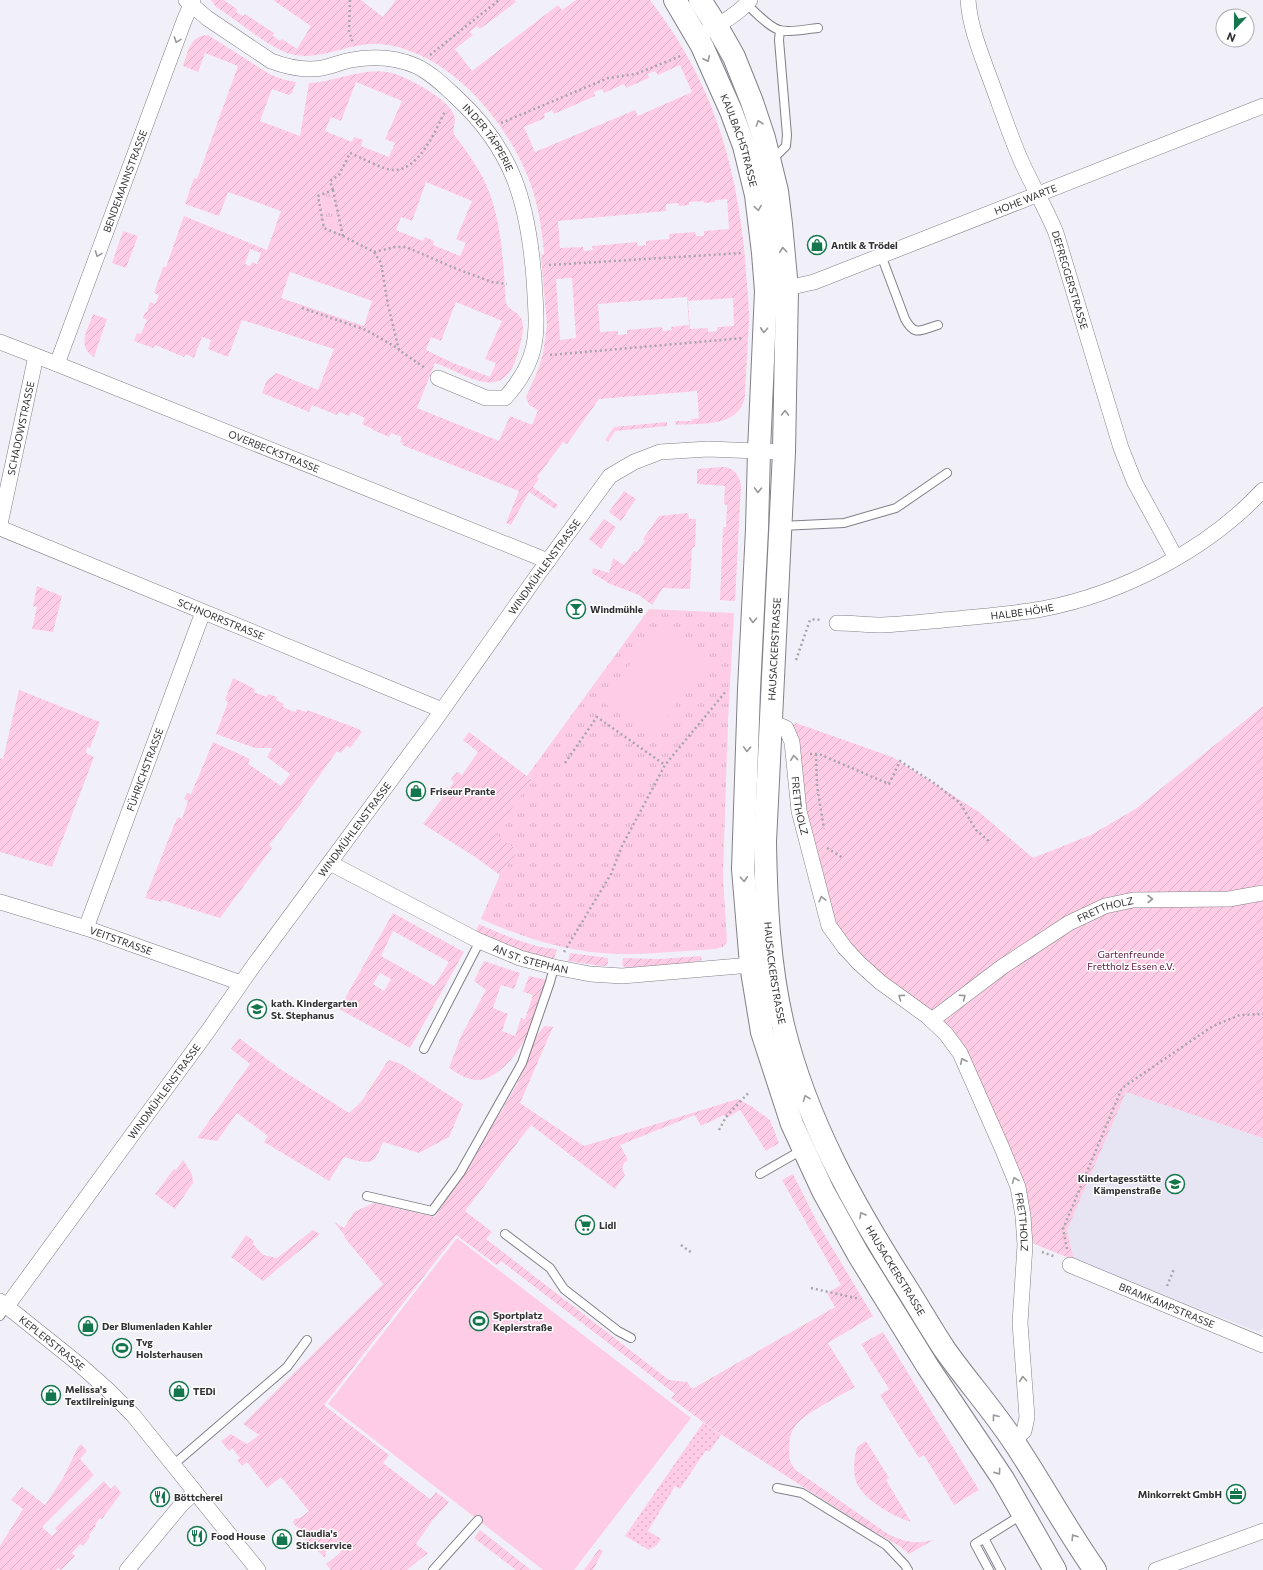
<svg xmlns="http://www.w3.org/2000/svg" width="1263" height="1570" viewBox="0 0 1263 1570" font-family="Commissioner,sans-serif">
	<defs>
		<pattern id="grass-dots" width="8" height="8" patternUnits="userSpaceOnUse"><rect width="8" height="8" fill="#fecce5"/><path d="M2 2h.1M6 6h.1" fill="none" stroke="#dab0c5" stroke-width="1.8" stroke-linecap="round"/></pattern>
		<pattern id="park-tufts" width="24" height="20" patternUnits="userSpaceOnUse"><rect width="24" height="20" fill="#fecce5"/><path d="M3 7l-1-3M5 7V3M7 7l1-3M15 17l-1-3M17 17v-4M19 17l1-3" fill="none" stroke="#dab0c5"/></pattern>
		<pattern id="garden-furrows" width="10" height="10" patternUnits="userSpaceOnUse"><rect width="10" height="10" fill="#fecce5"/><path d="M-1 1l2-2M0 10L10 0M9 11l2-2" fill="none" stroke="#dab0c5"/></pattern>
	</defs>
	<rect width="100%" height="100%" fill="#f1f0f9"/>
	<path fill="#e7e4f4" d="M1126 1091 1263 1138V1327L1259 1332 1074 1260 1067 1230Z"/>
	<path fill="url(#grass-dots)" d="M703 1423 721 1435 709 1452 706 1450 680 1489 675 1486 648 1531 661 1539 657 1545 649 1550 625 1536Z"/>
	<path fill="url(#park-tufts)" d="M331 193 340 233 325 227 320 196Z
		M649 609 734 613 728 721 723 876 727 942 723 947 715 949C677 951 639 956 601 953 559 949 519 936 481 919L500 875 518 851 493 833 532 779 527 776Z"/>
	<path fill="url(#garden-furrows)" fill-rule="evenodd" d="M211 0H224L237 9 236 12 243 16 245 14 274 33 273 36 280 41 282 39 297 49 311 26 273 0H361L383 17 396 0H514L516 2 480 29 477 26 470 32 473 35 455 49 472 71 558 5 562 10 576 0H650C711 79 736 160 745 258 746 278 749 299 749 319 748 344 746 369 745 395 741 428 701 423 676 425L675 421H692V419L699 418 697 391 599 399 567 444 563 442 537 477 539 479 533 487 558 505 555 509 529 492 511 525 506 523 519 491 402 445 403 443 400 442 402 437 391 433 389 437 373 430V429L362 424 365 418 351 412 349 416 339 412 337 415 312 405 309 412 262 393 267 380 277 373 318 390 334 349 242 320 228 357 208 349 211 340 202 337 194 358 186 354 184 357 155 345 153 348 134 341 137 333 141 334 147 320 143 318 145 312H147L150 302 155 304 159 295 154 293 163 267H166L184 216 267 250 281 211 228 192 219 216 185 204 194 178 197 179 238 66 205 53 198 72 183 66C188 52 190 35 208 35L271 75 285 80 296 82 292 93 289 95 272 89 260 121 300 136 309 83C336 82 360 68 387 72 403 74 449 99 454 115 457 123 451 129 455 136 457 139 460 142 462 145 469 155 476 165 482 176 502 215 503 260 506 303 509 311 520 312 522 320 525 331 520 345 517 356 502 404 467 374 435 363L417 408 499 441 510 416 532 425 538 410 529 405 526 397 538 370 543 353 545 339 547 326 541 255 544 254C542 228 538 202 528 177 505 119 447 50 380 44 349 42 321 62 291 54 267 47 238 20 216 7ZM680 65 692 92 638 116 635 110 535 152 524 127 545 118 544 114 552 110 554 114 595 96 594 92 602 89 604 93 624 84 626 88 649 78 648 74 655 71 658 75ZM356 82 402 101 385 139 395 143 389 157 361 146 363 140 354 137 352 142 325 131 331 117 341 121ZM426 182 472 201 456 239 466 243 460 256 433 245 434 241 425 237 423 241 396 230 401 217 412 221ZM331 193 340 233 325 227 320 197ZM727 199 729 229 704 231V236H696L695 232 669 234V239L646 241V245L638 246 637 242 592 246 593 250 584 251 583 247 560 248 558 221 666 211V204L678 203 679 206 689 205V202L704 201V203L715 202V200ZM250 249 261 253 257 264 252 262 250 266 245 264ZM290 272 372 301 364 326 281 298ZM572 278 576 338 560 340 556 279ZM687 297 689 325 671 327 672 330 663 331 662 327 627 330V334L618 335V331L600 332 598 304ZM733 298 734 326 717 327V331L708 332V328L690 329 688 301ZM456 302 502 321 485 359 496 363 490 377 453 363 426 350 431 337 441 341Z
		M123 231 138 236 126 268 112 263Z
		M93 314 107 319 94 357C76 346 88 329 93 314Z
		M667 422V426L615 431 608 442 605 440 614 427Z
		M722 467C733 467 739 474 741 485L735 601 720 600 723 527H726L727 505 724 504 725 486 697 484V469Z
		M624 491 636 499 621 521 609 512Z
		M688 513 689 519H696L695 547 692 548 690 589 663 588 652 605 639 595 610 584 592 573 593 568 609 573 613 558 624 565 634 551 637 552 645 541 643 539 659 516Z
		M604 519 616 527 601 549 589 539Z
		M37 586 62 596 53 632 32 629 37 607 33 606Z
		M233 678 255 689 254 692 267 697 268 694 277 697 276 700 284 704 283 707 295 712 297 709 306 712 307 710 359 729 362 732 350 748 347 746 341 753 337 751 302 800 303 801 269 845 272 848 220 918 162 900V902L145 898 175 823 178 817 182 819 188 801 184 799 187 793 191 794 213 742 250 759 248 764 281 786 290 774 267 757 272 748H255L216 734 228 702 225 700Z
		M19 690 100 722 90 748 87 747 86 753 94 757 52 867 0 852V758L3 759Z
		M1263 706V1138L1126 1092 1067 1230 1074 1260 1027 1241V1216L962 1049 882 980 832 927 817 869 789 728 796 723 892 757 979 812 1033 858 1091 835 1137 808Z
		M469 732 532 780 494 833 518 851 500 875 475 857 423 824 443 797 440 795 446 787 449 789 454 782 451 779 457 772 462 775 478 752 463 740Z
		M393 913 464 952 410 1048 339 1009ZM393 931 449 962 434 986 381 956ZM380 973 391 979 384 991 373 984Z
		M479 924C501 934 532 948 557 949L554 959 513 948 475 933Z
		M570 953 608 958V963L606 966H601L568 961Z
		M701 956 702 960 685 964 626 968 622 965 623 958 659 959Z
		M484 961 520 973 514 989 501 985 493 1008 508 1014 502 1031 515 1036 521 1018 525 1019 533 995 523 992 529 976 547 980C536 1013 527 1049 499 1071 492 1076 486 1080 477 1080 467 1080 457 1073 449 1068L461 1036 486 990 474 981Z
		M545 1026 553 1027 520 1103 584 1146 738 1099 751 1106 770 1120 779 1143 766 1151 740 1110 727 1118 724 1115 701 1126 695 1115 620 1145 628 1160 624 1163 622 1168 625 1175 615 1189 531 1125 465 1211 492 1232 486 1239 669 1380 687 1382 692 1389 835 1307 827 1293 841 1285 782 1180 793 1174 818 1224 873 1316 828 1343 855 1387C840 1396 802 1414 794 1428 790 1434 789 1442 789 1449 789 1460 790 1464 797 1471L888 1534C904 1542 918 1545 935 1539L909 1554 901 1547 863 1525 711 1428 671 1398 675 1394 501 1261 497 1265 456 1235 324 1405 389 1455 383 1463 430 1499 436 1492 449 1502 432 1521 416 1544 428 1553 407 1570H331L326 1564 341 1552 334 1544 326 1551 325 1558 313 1546 310 1548 304 1540 307 1537 293 1523 294 1519 300 1518 309 1511 281 1477 267 1488 247 1462 242 1466 237 1460 240 1458 232 1448 229 1451 221 1441 231 1434 247 1444 259 1435 243 1424 383 1284 344 1237 345 1236 334 1222 344 1228 354 1212 374 1203 435 1217C464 1173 492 1128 518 1082 528 1064 528 1040 545 1026Z
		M239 1038 280 1069 349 1113 361 1102 387 1062 390 1060 401 1064 463 1104 449 1137 419 1153 383 1142C381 1147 379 1152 376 1157 370 1167 353 1159 344 1157L329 1181 264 1142 268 1136 237 1113 217 1141 197 1138 250 1064 231 1049Z
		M183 1160 192 1174 193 1183 175 1209 155 1194 174 1169 176 1170Z
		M313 1230 320 1234 263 1281 231 1257 246 1235 254 1241 253 1244 263 1255 277 1258Z
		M883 1332 979 1490 954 1505 924 1455 919 1458 880 1395 889 1389 861 1344Z
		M866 1441 889 1478 886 1480 911 1522C893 1516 869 1503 858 1486 852 1475 854 1458 857 1447Z
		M81 1444 87 1451 80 1459 94 1475 42 1527 52 1536 57 1531 55 1528 104 1481 111 1489 115 1485 121 1493 102 1519 100 1518 95 1525 96 1526 89 1535 90 1537 83 1546 80 1544 72 1553 75 1556 61 1570 58 1568 56 1570H0V1546L23 1509 11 1500 22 1487 45 1505 63 1478 78 1447Z
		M480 1530 531 1570H516L474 1538Z
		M599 1549 603 1551 593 1570H584Z"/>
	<path fill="#fecce5" d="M658 625 709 660 652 737 603 702Z
		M457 1238 691 1418 574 1570H543L328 1404Z"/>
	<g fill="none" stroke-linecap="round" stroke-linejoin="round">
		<defs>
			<path id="service" d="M746 4C756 12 767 26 779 30 791 33 806 29 818 28
				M772 160 786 146 787 135 779 40 780 30
				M881 255 905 319C915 337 920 330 938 325
				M781 526 844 523 896 508 947 473
				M424 1049 480 941
				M760 1174 802 1150
				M367 1196 432 1211 460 1173 522 1063 550 982 554 967
				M505 1234 550 1268 564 1289 618 1331 631 1338
				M0 1316 7 1306
				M173 1465 287 1367 307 1340
				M777 1488 802 1493 886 1545 905 1565 908 1570
				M984 1538 1001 1570
				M433 1570 478 1520
				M989 1570 975 1544 1023 1514"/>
			<g id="minor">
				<path id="s1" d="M186 0 207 18 271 61C287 67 305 71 322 68 332 66 341 62 351 60 373 56 396 57 416 66 431 73 443 85 455 96 513 149 528 202 534 279 537 330 542 357 505 398H486L438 378"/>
				<path id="s2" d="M968 0C970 27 980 51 989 76 999 102 1008 130 1019 156 1030 182 1045 206 1056 233L1121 448 1135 483 1176 558"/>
				<path d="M696 37C714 27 737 16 750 0"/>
				<path id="s3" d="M778 290 814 282 1263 106"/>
				<path id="s4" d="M0 342 57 364 548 561"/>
				<path id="s5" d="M57 364 184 21 193 0"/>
				<path id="s6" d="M0 524 36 356"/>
				<path id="s7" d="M0 528 442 710"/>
				<path id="s8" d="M837 623C852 623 867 625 882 625 906 624 931 621 955 619 983 616 1013 614 1042 609 1122 594 1207 550 1263 490"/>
				<path id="s9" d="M770 721 786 728 792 742 799 811 829 926 845 948 859 963 880 982 927 1016 946 1034 960 1053 1002 1148 1018 1187 1023 1216 1025 1245 1020 1323 1027 1417 1024 1431 1013 1441"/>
				<path id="s10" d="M330 863 477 940 520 958 554 967 590 974 622 976 751 965"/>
				<path id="s11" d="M0 902 86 928 241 983"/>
				<path id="s12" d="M86 928 203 612"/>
				<path id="s13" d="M932 1020 1002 967 1069 923 1105 906 1133 900 1229 899 1263 893"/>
				<path id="s14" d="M1070 1265 1263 1345"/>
				<path id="s15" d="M0 1301 80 1365 107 1389 133 1415 258 1570"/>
				<path id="s16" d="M7 1306 208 1031 254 965 433 723 539 573 610 476 634 462 660 452 708 449 784 452"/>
				<path d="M127 1570 181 1505 195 1492"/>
				<path d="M1156 1570 1263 1531"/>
			</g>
			<g id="secondary">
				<path id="s17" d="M675 0 702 46 731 111 744 146 756 195 763 253 766 291 759 451 757 529 749 689 743 869 751 965 762 1032 792 1124 823 1191 858 1254 928 1367 1003 1479 1055 1570"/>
				<path id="s18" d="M700 0 716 25 734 57 752 102 764 138 777 191 781 224 787 289 784 452 765 842C766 904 769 968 784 1029 807 1121 853 1204 904 1284 918 1306 931 1329 945 1350 967 1381 993 1410 1014 1442 1042 1484 1066 1529 1095 1570"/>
			</g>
		</defs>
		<use href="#service" stroke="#818088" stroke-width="10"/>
		<use href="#minor" stroke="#818088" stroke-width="16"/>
		<use href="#secondary" stroke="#818088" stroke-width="24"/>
		<path stroke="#a7a6ad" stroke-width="2.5" stroke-dasharray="2 3" stroke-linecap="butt" d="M350 0 349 31 353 43
			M430 55 499 0
			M501 123 608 78 636 74 683 55
			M333 190 330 181 339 175 350 153C360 157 384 170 393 170 419 171 436 130 445 111
			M333 190 343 236 324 228 318 196Z
			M343 236 374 252 381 263 388 305 399 350 425 368
			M374 252 395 247H406L457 269 492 282 507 284
			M549 265 742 253
			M302 308 366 330 399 349
			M550 355 744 338
			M796 660 810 620 816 619 820 620
			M810 754H819L889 784 900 761 934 783 960 803 976 830 991 843
			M816 754 817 786 824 829
			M565 763 597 717 665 765
			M827 848 843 858
			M564 952 611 874 622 846 665 765 727 690
			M719 1130 726 1117 750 1091
			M681 1245 692 1253
			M1067 1249 1063 1229 1122 1088 1213 1026 1240 1015 1263 1014
			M1042 1252 1056 1257
			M1167 1286 1174 1269
			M811 1288 860 1299"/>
		<use href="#service" stroke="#fff" stroke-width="8"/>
		<use href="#minor" stroke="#fff" stroke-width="15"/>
		<use href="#secondary" stroke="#fff" stroke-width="22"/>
	</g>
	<defs><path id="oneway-chevron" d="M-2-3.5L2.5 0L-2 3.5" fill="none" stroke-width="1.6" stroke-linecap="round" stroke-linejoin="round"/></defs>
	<g stroke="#98989a">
		<use href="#oneway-chevron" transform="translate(177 40) rotate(110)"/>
		<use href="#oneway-chevron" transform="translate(707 59) rotate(65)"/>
		<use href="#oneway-chevron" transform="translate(759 123) rotate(-109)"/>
		<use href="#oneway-chevron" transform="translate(758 208) rotate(81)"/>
		<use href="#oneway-chevron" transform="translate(783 250) rotate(-95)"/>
		<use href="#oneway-chevron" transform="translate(98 254) rotate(110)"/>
		<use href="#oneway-chevron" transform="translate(764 330) rotate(93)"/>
		<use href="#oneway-chevron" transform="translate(785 413) rotate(-89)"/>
		<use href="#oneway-chevron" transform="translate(758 490) rotate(91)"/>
		<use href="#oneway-chevron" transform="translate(753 620) rotate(93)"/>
		<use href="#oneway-chevron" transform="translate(747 749) rotate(92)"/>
		<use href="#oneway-chevron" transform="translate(794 758) rotate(-96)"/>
		<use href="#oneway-chevron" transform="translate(744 879) rotate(87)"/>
		<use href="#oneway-chevron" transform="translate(822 899) rotate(-104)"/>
		<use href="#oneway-chevron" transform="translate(1150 899)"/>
		<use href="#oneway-chevron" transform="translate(901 997) rotate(-144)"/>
		<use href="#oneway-chevron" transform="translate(963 997) rotate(-37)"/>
		<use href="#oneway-chevron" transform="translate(963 1061) rotate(-115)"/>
		<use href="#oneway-chevron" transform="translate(806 1098) rotate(-111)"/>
		<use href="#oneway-chevron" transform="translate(1015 1180) rotate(-112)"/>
		<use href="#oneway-chevron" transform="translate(862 1215) rotate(-119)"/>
		<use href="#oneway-chevron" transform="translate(1023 1379) rotate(-95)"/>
		<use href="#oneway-chevron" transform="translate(995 1417) rotate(-127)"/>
		<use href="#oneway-chevron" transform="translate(998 1472) rotate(55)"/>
		<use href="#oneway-chevron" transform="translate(1074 1537) rotate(-122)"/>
	</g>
	<defs>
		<symbol id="shop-ring" viewBox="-11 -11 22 22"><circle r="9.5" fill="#fff" stroke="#14764d" stroke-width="1.5"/><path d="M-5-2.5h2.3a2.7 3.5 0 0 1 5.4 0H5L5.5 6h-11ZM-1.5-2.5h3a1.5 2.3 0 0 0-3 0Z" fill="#14764d"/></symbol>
		<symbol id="bar-ring" viewBox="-11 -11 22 22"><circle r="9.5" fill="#fff" stroke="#14764d" stroke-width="1.5"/><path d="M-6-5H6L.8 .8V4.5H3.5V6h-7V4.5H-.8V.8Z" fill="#14764d"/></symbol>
		<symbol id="school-ring" viewBox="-11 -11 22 22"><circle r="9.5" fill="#fff" stroke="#14764d" stroke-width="1.5"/><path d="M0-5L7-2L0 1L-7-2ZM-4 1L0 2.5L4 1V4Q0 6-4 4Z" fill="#14764d"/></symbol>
		<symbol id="supermarket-ring" viewBox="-11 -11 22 22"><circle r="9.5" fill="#fff" stroke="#14764d" stroke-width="1.5"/><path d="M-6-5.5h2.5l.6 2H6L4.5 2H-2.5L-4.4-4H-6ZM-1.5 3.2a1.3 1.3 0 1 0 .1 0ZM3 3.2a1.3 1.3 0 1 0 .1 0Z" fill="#14764d"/></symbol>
		<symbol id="stadium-ring" viewBox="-11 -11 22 22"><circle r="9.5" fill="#fff" stroke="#14764d" stroke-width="1.5"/><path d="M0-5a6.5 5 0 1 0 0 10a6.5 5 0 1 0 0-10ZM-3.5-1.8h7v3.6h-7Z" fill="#14764d"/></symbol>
		<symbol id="office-ring" viewBox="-11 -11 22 22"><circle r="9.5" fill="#fff" stroke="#14764d" stroke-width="1.5"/><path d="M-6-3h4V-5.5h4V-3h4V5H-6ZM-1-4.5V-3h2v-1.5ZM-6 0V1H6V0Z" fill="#14764d"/></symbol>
		<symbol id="restaurant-ring" viewBox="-11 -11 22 22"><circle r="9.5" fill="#fff" stroke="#14764d" stroke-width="1.5"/><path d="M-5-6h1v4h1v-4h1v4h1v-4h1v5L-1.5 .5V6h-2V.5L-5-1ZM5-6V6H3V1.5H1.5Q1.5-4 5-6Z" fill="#14764d"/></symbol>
	</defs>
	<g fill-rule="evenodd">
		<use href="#shop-ring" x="806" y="234" width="22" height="22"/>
		<use href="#bar-ring" x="565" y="598" width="22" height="22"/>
		<use href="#shop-ring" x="405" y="780" width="22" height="22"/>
		<use href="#school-ring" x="246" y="998" width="22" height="22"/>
		<use href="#school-ring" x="1164" y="1173" width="22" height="22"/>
		<use href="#supermarket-ring" x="574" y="1214" width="22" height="22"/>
		<use href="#stadium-ring" x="468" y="1310" width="22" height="22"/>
		<use href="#shop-ring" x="77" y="1315" width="22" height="22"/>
		<use href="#stadium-ring" x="111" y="1337" width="22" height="22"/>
		<use href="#shop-ring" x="168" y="1380" width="22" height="22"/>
		<use href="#shop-ring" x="40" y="1384" width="22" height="22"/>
		<use href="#office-ring" x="1225" y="1483" width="22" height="22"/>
		<use href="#restaurant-ring" x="149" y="1486" width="22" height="22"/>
		<use href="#restaurant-ring" x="186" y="1525" width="22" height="22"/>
		<use href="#shop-ring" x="271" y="1528" width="22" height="22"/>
	</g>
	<g text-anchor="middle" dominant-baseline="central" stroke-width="3" stroke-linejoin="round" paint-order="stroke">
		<g font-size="10" fill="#323235" stroke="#fff">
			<text stroke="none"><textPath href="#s1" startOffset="356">IN DER TÄPPERIE</textPath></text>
			<text stroke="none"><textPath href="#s17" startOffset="155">KAULBACHSTRASSE</textPath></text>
			<text stroke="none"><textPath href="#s5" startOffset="195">BENDEMANNSTRASSE</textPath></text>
			<text stroke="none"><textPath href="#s3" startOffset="264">HOHE WARTE</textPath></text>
			<text stroke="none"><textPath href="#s2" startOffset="299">DEFREGGERSTRASSE</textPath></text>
			<text stroke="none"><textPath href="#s6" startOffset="98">SCHADOWSTRASSE</textPath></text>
			<text stroke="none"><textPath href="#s4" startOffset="295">OVERBECKSTRASSE</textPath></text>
			<text stroke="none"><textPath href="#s16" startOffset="914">WINDMÜHLENSTRASSE</textPath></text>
			<text stroke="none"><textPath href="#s8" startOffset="186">HALBE HÖHE</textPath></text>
			<text stroke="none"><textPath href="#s7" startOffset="239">SCHNORRSTRASSE</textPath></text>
			<text transform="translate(774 649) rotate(-87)">HAUSACKERSTRASSE</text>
			<text stroke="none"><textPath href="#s12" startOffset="169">FÜHRICHSTRASSE</textPath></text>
			<text stroke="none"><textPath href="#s9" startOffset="97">FRETTHOLZ</textPath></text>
			<text stroke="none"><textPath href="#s16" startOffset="590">WINDMÜHLENSTRASSE</textPath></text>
			<text stroke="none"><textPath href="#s13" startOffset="207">FRETTHOLZ</textPath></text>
			<text stroke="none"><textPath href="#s11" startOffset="127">VEITSTRASSE</textPath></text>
			<text stroke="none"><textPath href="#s10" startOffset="223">AN ST. STEPHAN</textPath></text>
			<text stroke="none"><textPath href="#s18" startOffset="991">HAUSACKERSTRASSE</textPath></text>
			<text stroke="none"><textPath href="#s16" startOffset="266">WINDMÜHLENSTRASSE</textPath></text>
			<text stroke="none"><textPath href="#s9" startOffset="586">FRETTHOLZ</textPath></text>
			<text stroke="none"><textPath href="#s18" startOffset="1315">HAUSACKERSTRASSE</textPath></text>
			<text stroke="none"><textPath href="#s14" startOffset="105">BRAMKAMPSTRASSE</textPath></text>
			<text stroke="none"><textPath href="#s15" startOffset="67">KEPLERSTRASSE</textPath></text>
		</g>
		<g font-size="10" font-weight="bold" fill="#323235" stroke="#fff" text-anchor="start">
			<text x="831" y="245">Antik &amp; Trödel</text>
			<text x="590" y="609">Windmühle</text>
			<text x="430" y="791">Friseur Prante</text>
			<text x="271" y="1003">kath. Kindergarten<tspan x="271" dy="12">St. Stephanus</tspan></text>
			<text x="1161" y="1178" text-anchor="end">Kindertagesstätte<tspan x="1161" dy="12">Kämpenstraße</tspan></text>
			<text x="599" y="1225">Lidl</text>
			<text x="493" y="1315">Sportplatz<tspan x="493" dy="12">Keplerstraße</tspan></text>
			<text x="102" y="1326">Der Blumenladen Kahler</text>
			<text x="136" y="1342">Tvg<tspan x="136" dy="12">Holsterhausen</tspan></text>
			<text x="65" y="1389">Melissa's<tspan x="65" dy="12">Textilreinigung</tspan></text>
			<text x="193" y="1391">TEDi</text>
			<text x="1222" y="1494" text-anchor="end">Minkorrekt GmbH</text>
			<text x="174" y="1497">Böttcherei</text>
			<text x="296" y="1533">Claudia's<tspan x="296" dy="12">Stickservice</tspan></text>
			<text x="211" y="1536">Food House</text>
		</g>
		<g font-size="10" fill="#5b1640" stroke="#fff">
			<text x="1131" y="954">Gartenfreunde<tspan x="1131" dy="12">Frettholz Essen e.V.</tspan></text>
		</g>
	</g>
	<g transform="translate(1235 28) rotate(202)"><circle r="19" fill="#ffffff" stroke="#adadae"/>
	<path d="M0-3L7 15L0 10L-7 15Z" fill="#14764d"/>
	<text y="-6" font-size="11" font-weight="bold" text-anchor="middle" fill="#323235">N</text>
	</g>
</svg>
